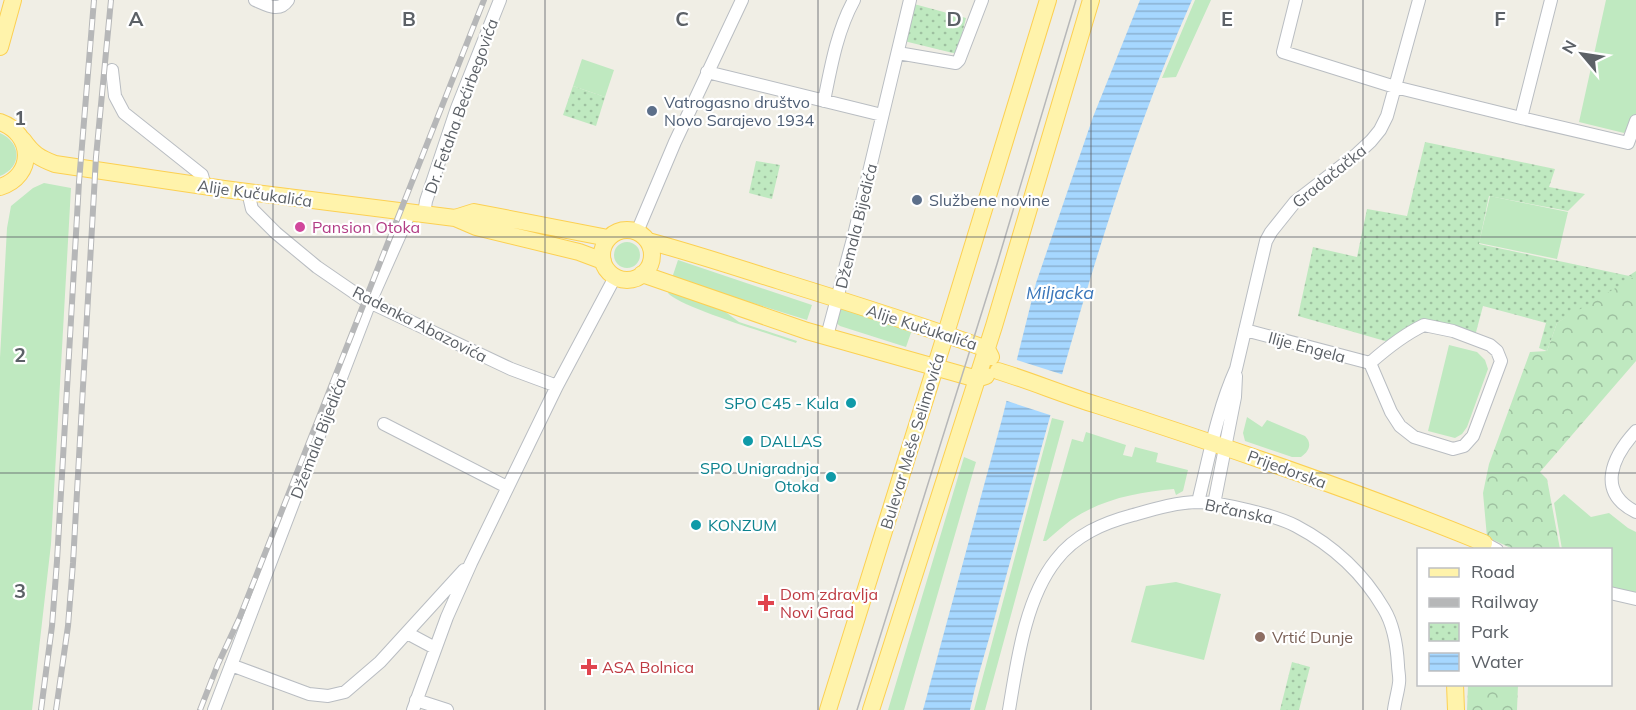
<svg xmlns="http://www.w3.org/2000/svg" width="1636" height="710" viewBox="0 0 1636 710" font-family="Mulish,sans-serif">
	<defs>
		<pattern id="forest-crowns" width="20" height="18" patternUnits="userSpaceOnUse" patternTransform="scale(1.5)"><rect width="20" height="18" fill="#bfe9c0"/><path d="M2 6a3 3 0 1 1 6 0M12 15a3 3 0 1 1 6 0" fill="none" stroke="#9ec0a0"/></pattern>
		<pattern id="park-dots" width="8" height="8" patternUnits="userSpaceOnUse" patternTransform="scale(1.5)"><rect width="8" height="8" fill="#bfe9c0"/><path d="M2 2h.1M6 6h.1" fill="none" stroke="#9ec0a0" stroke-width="1.8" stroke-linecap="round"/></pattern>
		<pattern id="water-rules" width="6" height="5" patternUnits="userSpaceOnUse" patternTransform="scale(1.5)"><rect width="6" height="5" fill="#a6d7ff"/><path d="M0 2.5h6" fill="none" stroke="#8ab2d2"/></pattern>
	</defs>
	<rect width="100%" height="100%" fill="#f0eee5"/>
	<path fill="#bfe9c0" d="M1195 0H1211L1176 77 1162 78Z
		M1606 0H1636V120L1624 133 1579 122Z
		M582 59 614 70 605 97 573 86Z
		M0 133C22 143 22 167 0 176Z
		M44 183 71 188 51 544 32 710H0V358L7 228 11 206 33 188Z
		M1490 196 1568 212 1557 259 1479 243Z
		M614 255a13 13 0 1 1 26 0a13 13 0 1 1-26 0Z
		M678 260 812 305 807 320 672 278Z
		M669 290 723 310 739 322 797 341 796 343C774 335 679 307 668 293Z
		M843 308 912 330 906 347 840 326 835 322 839 309Z
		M1449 345 1477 352 1485 360 1488 369 1467 427 1462 434 1455 438 1428 431Z
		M1247 417 1262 427 1267 420 1305 436C1312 443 1310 451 1301 457H1292L1245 441 1243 433Z
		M1052 418 1064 421 985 710H974Z
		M1086 432 1126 445 1123 455 1132 457 1135 447 1158 453 1156 462 1188 470 1183 491 1176 495 1174 489C1138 492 1102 499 1071 520 1062 527 1054 534 1046 541H1043L1072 439 1083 442Z
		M964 457 976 462 904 710H888Z
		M1564 494 1591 517 1609 513 1628 528 1636 532V599L1611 591 1610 550 1562 549 1554 503Z
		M1176 582 1221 594 1204 660 1131 642 1146 586Z"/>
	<path fill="url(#forest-crowns)" d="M1636 271V361L1540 472 1547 479 1560 549H1513L1487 537 1483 493 1489 464 1530 352 1547 351 1557 323Z
		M1468 685H1518L1517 710H1467Z"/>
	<path fill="url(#park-dots)" d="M914 4 966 18 957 54 904 41Z
		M573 86 605 97 596 126 563 115Z
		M1425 142 1555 169 1549 187 1585 194 1568 211 1489 196 1479 244 1634 277 1557 323 1547 351 1539 348 1546 323 1483 306 1475 336 1433 322 1392 343 1298 316 1313 247 1357 257 1367 209 1407 216Z
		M756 161 780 165 772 199 749 193Z
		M1292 662 1310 667 1299 710H1280Z"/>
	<path fill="url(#water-rules)" d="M1140 0H1192C1123 154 1078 316 1033 478 1019 530 1004 583 990 635 983 660 975 685 970 710H923L1002 419 1036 283 1093 117Z"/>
	<path fill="#f0eee5" d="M1014 359 1064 375 1053 416 1004 400Z"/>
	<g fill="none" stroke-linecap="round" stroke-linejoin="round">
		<defs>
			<path id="minor" d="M255 0C267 5 279 13 288 0
				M1296 0 1283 52 1395 87 1521 118 1628 143 1636 121
				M898 53 956 63 959 60 982 0
				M112 70 115 96 124 113 202 175 205 186
				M707 72 882 115
				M824 101C831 66 837 31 854 0
				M1521 118 1551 0
				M248 192 252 209 276 233 317 267 365 300 511 369 557 386
				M424 214 426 201 457 108 500 0
				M637 232 675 142 742 0
				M1424 325 1453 331 1490 345 1497 351 1501 361 1473 436 1464 446 1453 449 1414 437 1400 426 1391 412 1370 363C1387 348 1403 335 1424 325Z
				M1245 330 1370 363
				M827 336 854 235 910 0
				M384 424 507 487
				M1636 431C1612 457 1596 492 1636 512
				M1198 502C1209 458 1217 411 1236 369L1266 241 1271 232 1295 202 1357 154 1371 141 1380 130 1387 116 1419 0
				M1214 504 1235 397 1236 376
				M1484 543 1497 550
				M1610 593 1636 599
				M407 633 435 648
				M231 665 309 694 328 696 345 692 380 662 464 570
				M416 700 447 710
				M214 710 370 302 410 212
				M413 710 447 617 471 563 557 386 615 277
				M1009 710C1017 662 1025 599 1056 560 1075 535 1103 523 1133 515 1154 509 1177 502 1199 502 1223 503 1275 515 1296 526 1332 545 1363 573 1384 609 1393 624 1397 647 1398 665 1398 671 1400 678 1399 683 1398 692 1395 701 1394 710"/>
			<path id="major" d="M0 47 13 0
				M0 122C34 134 35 176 0 187
				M23 140C33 154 39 158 55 164L224 189 455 218 476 227 579 252 603 261
				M455 218 474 212 608 238
				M602 255a25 25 0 1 1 50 0a25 25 0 1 1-50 0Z
				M648 241C693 253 738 268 783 282 851 303 920 325 987 349L991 357
				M642 274 807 331 977 379 986 376
				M998 371C1031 381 1064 395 1097 405 1227 447 1357 491 1484 543L1481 550
				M1455 684 1456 710
				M828 710 950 320 1048 0
				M871 710 994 326 1091 0"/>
		</defs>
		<use href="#minor" stroke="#b9bdc2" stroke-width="14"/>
		<use href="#major" stroke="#fcd052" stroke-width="18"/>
		<use href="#minor" stroke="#fff" stroke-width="12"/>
		<use href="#major" stroke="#fff3ab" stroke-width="16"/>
		<path stroke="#b6b7b8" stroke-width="1.5" d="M857 710 997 264 1076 0"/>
		<defs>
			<path id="rail" d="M41 710 52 626 57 561 79 182 94 0
				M56 710 68 626 73 563 96 157 111 0
				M200 710 218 664 239 619 484 0"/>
		</defs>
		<use href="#rail" stroke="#b6b7b8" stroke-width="6"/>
		<use href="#rail" stroke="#fff" stroke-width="4" stroke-dasharray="11" stroke-linecap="butt"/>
	</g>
	<path fill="none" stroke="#5c6167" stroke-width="1.5" stroke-opacity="0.55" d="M273 0V710M545 0V710M818 0V710M1091 0V710M1363 0V710M0 237H1636M0 473H1636"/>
	<g fill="#5c6f8a" stroke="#fff" stroke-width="2">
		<circle cx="652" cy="111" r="6"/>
		<circle cx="917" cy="200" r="6"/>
	</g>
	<circle fill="#d1479c" stroke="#fff" stroke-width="2" cx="300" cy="227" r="6"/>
	<g fill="#0f9aa8" stroke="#fff" stroke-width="2">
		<circle cx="851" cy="403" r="6"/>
		<circle cx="748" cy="441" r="6"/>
		<circle cx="831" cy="477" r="6"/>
		<circle cx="696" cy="525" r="6"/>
	</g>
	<g fill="#e0444e" stroke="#fff" stroke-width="2">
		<path d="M763 594h6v6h6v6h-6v6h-6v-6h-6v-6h6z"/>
		<path d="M586 658h6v6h6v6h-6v6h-6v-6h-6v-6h6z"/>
	</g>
	<circle fill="#8d6e63" stroke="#fff" stroke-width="2" cx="1260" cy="637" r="6"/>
	<g text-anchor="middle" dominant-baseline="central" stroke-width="4.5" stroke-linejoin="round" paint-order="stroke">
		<g font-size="16" fill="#4e5e75" stroke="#fff" text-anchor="start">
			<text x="664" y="102">Vatrogasno društvo<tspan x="664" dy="18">Novo Sarajevo 1934</tspan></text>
			<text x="929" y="200">Službene novine</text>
		</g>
		<g font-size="16" fill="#5c6167" stroke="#fff">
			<text transform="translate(461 106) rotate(-70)">Dr. Fetaha Bećirbegovića</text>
			<text transform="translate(1329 176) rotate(-39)">Gradačačka</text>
			<text transform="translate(255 193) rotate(8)">Alije Kučukalića</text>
			<text transform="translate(856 226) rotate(-76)">Džemala Bijedića</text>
			<text transform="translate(420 324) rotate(27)">Radenka Abazovića</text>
			<text transform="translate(922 327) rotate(18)">Alije Kučukalića</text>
			<text transform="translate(1307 347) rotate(15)">Ilije Engela</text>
			<text transform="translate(318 438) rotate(-69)">Džemala Bijedića</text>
			<text transform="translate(912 441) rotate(-73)">Bulevar Meše Selimovića</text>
			<text transform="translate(1287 469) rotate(20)">Prijedorska</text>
			<text transform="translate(1239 511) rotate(12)">Brčanska</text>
		</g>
		<g font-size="16" fill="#b23c85" stroke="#fff" text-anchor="start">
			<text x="312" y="227">Pansion Otoka</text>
		</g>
		<g font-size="16" fill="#0d838f" stroke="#fff" text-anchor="end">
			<text x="839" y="403">SPO C45 - Kula</text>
			<text x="760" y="441" text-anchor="start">DALLAS</text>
			<text x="819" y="468">SPO Unigradnja<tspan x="819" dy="18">Otoka</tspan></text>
			<text x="708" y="525" text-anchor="start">KONZUM</text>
		</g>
		<g font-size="16" fill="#be3a42" stroke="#fff" text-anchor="start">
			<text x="780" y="594">Dom zdravlja<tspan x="780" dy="18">Novi Grad</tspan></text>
			<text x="602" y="667">ASA Bolnica</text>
		</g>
		<g font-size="16" fill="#785e54" stroke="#fff" text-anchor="start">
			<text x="1272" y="637">Vrtić Dunje</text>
		</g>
		<g font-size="18" font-style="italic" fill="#3a76ba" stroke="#fff">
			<text x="1060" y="292">Miljacka</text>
		</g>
	</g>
	<g font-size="20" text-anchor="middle" font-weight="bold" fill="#5c6167" stroke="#fff" stroke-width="4.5" stroke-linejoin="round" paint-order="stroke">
		<text x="136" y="26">A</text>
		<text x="409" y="26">B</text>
		<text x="682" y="26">C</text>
		<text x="954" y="26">D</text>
		<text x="1227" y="26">E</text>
		<text x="1500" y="26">F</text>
		<text x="20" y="125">1</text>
		<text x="20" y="362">2</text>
		<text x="20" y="598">3</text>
	</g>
	<rect x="1417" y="548" width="195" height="138" fill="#ffffff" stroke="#bec0c2" stroke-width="1.5"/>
	<rect x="1429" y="568" width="30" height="9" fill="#fff3ab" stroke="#bec0c2" stroke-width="1.5"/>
	<text x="1471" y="578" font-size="18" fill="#5c6167">Road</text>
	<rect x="1429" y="598" width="30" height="9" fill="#b6b7b8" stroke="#bec0c2" stroke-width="1.5"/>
	<text x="1471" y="608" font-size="18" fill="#5c6167">Railway</text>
	<rect x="1429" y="623" width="30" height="18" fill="url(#park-dots)" stroke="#bec0c2" stroke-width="1.5"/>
	<text x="1471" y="638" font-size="18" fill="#5c6167">Park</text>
	<rect x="1429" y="653" width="30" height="18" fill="url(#water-rules)" stroke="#bec0c2" stroke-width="1.5"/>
	<text x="1471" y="668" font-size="18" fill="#5c6167">Water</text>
	<g transform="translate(1582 54) rotate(299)" stroke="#ffffff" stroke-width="4.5" paint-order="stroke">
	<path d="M0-4.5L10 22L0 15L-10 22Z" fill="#5c6167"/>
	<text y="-9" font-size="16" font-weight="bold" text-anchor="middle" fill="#5c6167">N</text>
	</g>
</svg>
